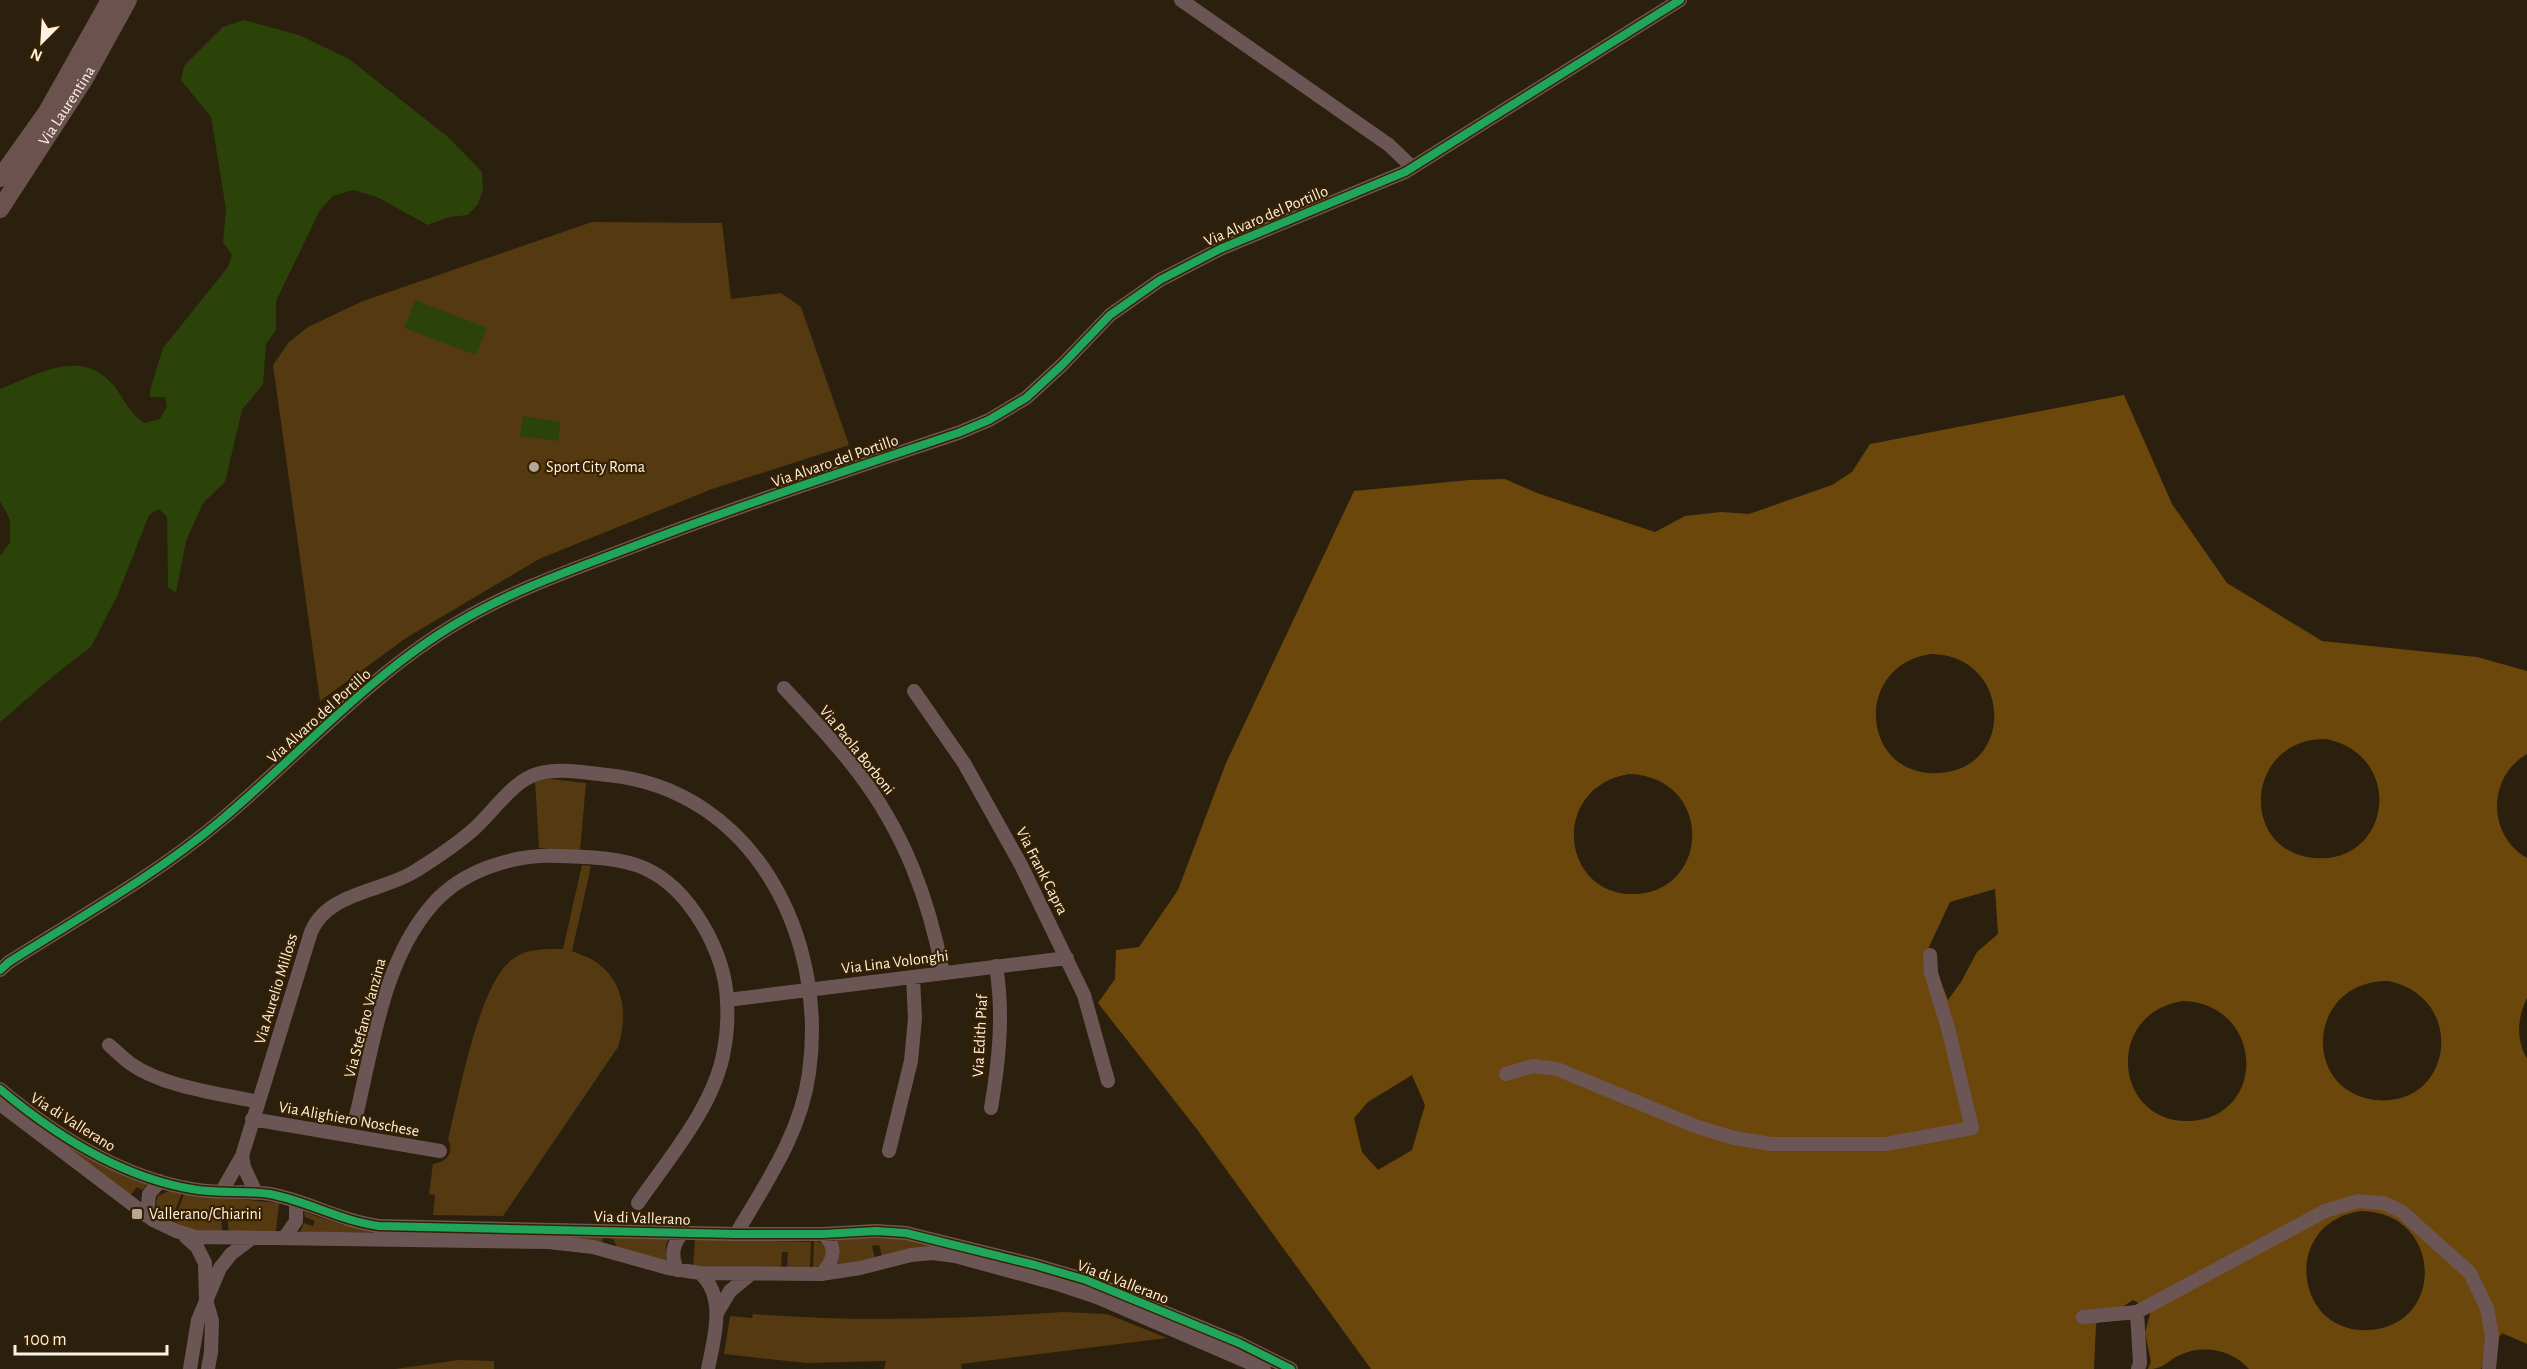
<svg xmlns="http://www.w3.org/2000/svg" width="2527" height="1369" viewBox="0 0 2527 1369" font-family="'Alegreya Sans',sans-serif">
	<rect width="100%" height="100%" fill="#2b1f0e"/>
	<path fill="#553a11" d="M592 222 722 223 731 299 781 293 801 307 849 445 712 489 539 559 406 638 320 701 273 365 289 342 308 327 363 301Z
		M550 779 586 783 580 851 539 848 535 781Z
		M582 865 591 866 572 951C578 954 586 956 593 960 625 980 628 1015 618 1047L503 1216 433 1215 435 1195 429 1194 433 1164C448 1161 454 1153 448 1139 459 1097 479 980 514 958 529 948 546 949 563 949Z
		M55 1138 148 1183 142 1190 137 1187 130 1196Z
		M171 1190 182 1193 170 1223C159 1216 153 1210 158 1196Z
		M184 1194 279 1203 276 1231 229 1233 227 1214H221L222 1234 195 1231 173 1224Z
		M304 1212 340 1224 377 1232H300L304 1223 313 1226 315 1221 305 1217Z
		M542 1236 670 1237 666 1245 667 1262 617 1247 613 1239 603 1237 602 1242 610 1245Z
		M897 1238 949 1248H918L882 1256 879 1245 872 1246 875 1258 836 1266 840 1255 835 1239Z
		M695 1239 811 1242 810 1267 787 1268 788 1252H782L781 1267H693Z
		M814 1240 822 1243 828 1251 822 1265 813 1268Z
		M1063 1312 1107 1314 1167 1338 961 1364 962 1369H884L886 1361 806 1363 724 1354 730 1316 752 1318 753 1314C857 1322 960 1319 1063 1312Z
		M459 1360 494 1361V1369H395Z"/>
	<path fill="#6c470b" fill-rule="evenodd" d="M2124 395 2172 504 2227 583 2322 641 2477 657 2527 671V754C2487 777 2487 835 2527 858V998C2517 1018 2516 1039 2527 1059V1344L2502 1333 2487 1353 2481 1369H2249C2232 1350 2204 1344 2180 1355 2166 1361 2165 1369 2148 1369L2151 1362 2145 1333 2151 1310 2133 1300 2096 1324 2094 1369H1371L1196 1128 1098 1003 1115 979 1116 950 1139 947 1178 890 1226 763 1354 491 1469 480 1505 479 1537 493 1655 532 1685 516 1721 512 1749 514 1832 485 1852 472 1870 444ZM1931 654C2012 655 2016 769 1939 773 1862 778 1851 666 1931 654ZM2326 739C2406 755 2391 865 2314 858 2238 851 2245 738 2326 739ZM1629 774C1713 777 1711 889 1637 894 1560 898 1549 787 1629 774ZM1995 889 1998 934 1977 952 1961 982 1948 1000 1928 949 1950 902ZM2388 981C2468 997 2453 1108 2376 1100 2300 1092 2307 980 2388 981ZM2183 1001C2264 1004 2268 1116 2191 1121 2114 1125 2103 1013 2183 1001ZM1412 1075 1425 1105 1412 1150 1378 1170 1362 1152 1354 1118 1368 1102ZM2361 1211C2443 1212 2446 1325 2370 1330 2293 1335 2281 1222 2361 1211Z"/>
	<path fill="#2b4309" d="M244 20 299 35 349 59 448 137 482 172 483 190 478 204 468 215 449 217 428 225 377 197 353 190 333 196 320 210 276 301V330L266 344 263 384 242 410 225 482 203 503 186 541 176 593 168 587 167 517 159 509 149 515 118 594 91 647 57 673 0 722V556L10 542V520L0 501V389C39 374 82 346 115 387 125 401 130 413 144 423L160 419 167 406 165 397H150V390L163 348 228 267 232 255 223 242 226 209 211 117 181 80 184 66 223 27Z
		M415 300 487 328 476 355 404 328Z
		M523 416 561 422 558 441 520 436Z"/>
	<g fill="none" stroke-linecap="round" stroke-linejoin="round">
		<path stroke="#6c5555" stroke-width="14" d="M1181 0 1389 145 1412 167
			M784 688C809 715 835 742 857 771 904 832 929 899 943 973
			M914 691 964 763 1021 865 1084 995 1108 1081
			M0 970 9 962C80 917 156 875 220 821 299 755 369 675 457 623 511 591 571 570 629 548 738 506 848 470 958 433L989 420 1026 398 1062 365 1110 315 1160 280 1220 249 1405 172 1680 0
			M727 1000 1067 958
			M109 1045C116 1051 123 1058 131 1064 164 1087 218 1093 258 1102
			M1506 1074 1533 1066 1557 1069 1695 1126 1734 1138 1771 1144H1886L1972 1128 1948 1028 1931 973 1930 955
			M0 1089C55 1135 121 1177 192 1189 218 1194 244 1190 270 1194 307 1201 341 1221 379 1226L736 1234H823L876 1231 906 1233 1035 1265 1086 1280 1239 1343 1291 1369
			M0 1104 153 1220 176 1231 195 1237 549 1242 593 1247 668 1268 700 1273 821 1274 860 1268 911 1255 933 1253 955 1256 1058 1284 1097 1297 1264 1369
			M991 1108C999 1061 1004 1014 996 966
			M356 1116C373 1046 383 961 432 905 462 870 514 854 559 856 586 857 619 857 644 868 690 888 725 952 727 1001 728 1017 727 1035 724 1050 715 1105 669 1158 638 1203
			M252 1119 440 1151
			M889 1151 911 1061 915 1018 913 977
			M242 1156 244 1167 256 1193
			M222 1191 242 1156 311 932C328 891 384 892 417 870 436 858 457 844 474 829 492 813 514 780 537 774 559 767 585 773 607 775 754 789 828 938 809 1073 801 1133 766 1183 736 1234
			M147 1216 149 1194 160 1181
			M185 1236 197 1247 205 1263 206 1300 212 1321 211 1352 208 1369
			M285 1237 296 1221V1202
			M677 1270C671 1255 672 1245 683 1232
			M700 1273C727 1297 714 1338 708 1369
			M821 1274C834 1261 838 1247 823 1234
			M2137 1312 2140 1363 2138 1369
			M717 1313 730 1291 752 1273
			M2083 1317 2137 1312 2325 1211 2358 1201 2383 1203 2401 1211 2470 1273 2487 1308 2492 1337 2489 1369
			M190 1369 198 1320 220 1268 231 1254 252 1238"/>
		<g stroke="#6c524f" stroke-width="18">
			<path d="M0 178 47 112 110 0"/>
			<path id="s1" d="M0 209 85 78 128 0"/>
		</g>
		<defs>
			<path id="cycleway" d="M0 970 9 962C80 917 156 875 220 821 299 755 369 675 457 623 511 591 571 570 629 548 738 506 848 470 958 433L989 420 1026 398 1062 365 1110 315 1160 280 1220 249 1405 172 1680 0
				M0 1089C55 1135 121 1177 192 1189 218 1194 244 1190 270 1194 307 1201 341 1221 379 1226L736 1234H823L876 1231 906 1233 1035 1265 1086 1280 1239 1343 1291 1369"/>
		</defs>
		<use href="#cycleway" stroke="#382101" stroke-width="11"/>
		<use href="#cycleway" stroke="#20a55d" stroke-width="8"/>
	</g>
	<g fill="#b4a899" stroke="#382101" stroke-width="2">
		<circle cx="534" cy="467" r="6"/>
		<rect x="131" y="1208" width="12" height="12" rx="3"/>
	</g>
	<g text-anchor="middle" dominant-baseline="central" stroke-width="4.5" stroke-linejoin="round" paint-order="stroke">
		<g font-size="16" fill="#fdf2e4" stroke="#382101">
			<text stroke="none"><textPath href="#s1" startOffset="123">Via Laurentina</textPath></text>
			<text transform="translate(1266 216) rotate(-23)">Via Alvaro del Portillo</text>
			<text transform="translate(835 461) rotate(-19)">Via Alvaro del Portillo</text>
			<text transform="translate(319 716) rotate(-42)">Via Alvaro del Portillo</text>
			<text transform="translate(857 750) rotate(51)">Via Paola Borboni</text>
			<text transform="translate(1042 871) rotate(63)">Via Frank Capra</text>
			<text transform="translate(895 962) rotate(-7)">Via Lina Volonghi</text>
			<text transform="translate(276 989) rotate(-73)">Via Aurelio Milloss</text>
			<text transform="translate(365 1018) rotate(-75)">Via Stefano Vanzina</text>
			<text transform="translate(980 1036) rotate(-87)">Via Edith Piaf</text>
			<text transform="translate(349 1119) rotate(10)">Via Alighiero Noschese</text>
			<text transform="translate(73 1122) rotate(32)">Via di Vallerano</text>
			<text transform="translate(642 1218) rotate(2)">Via di Vallerano</text>
			<text transform="translate(1123 1282) rotate(21)">Via di Vallerano</text>
		</g>
		<g font-size="16" fill="#fdf2e4" stroke="#382101" text-anchor="start">
			<text x="546" y="467">Sport City Roma</text>
			<text x="149" y="1214">Vallerano/Chiarini</text>
		</g>
	</g>
	<g transform="translate(42 42) rotate(204)" stroke="#382101" stroke-width="4.5" paint-order="stroke">
	<path d="M0-4.5L10 22L0 15L-10 22Z" fill="#fdf2e4"/>
	<text y="-9" font-size="16" font-weight="bold" text-anchor="middle" fill="#fdf2e4">N</text>
	</g>
	<path d="M15 1345v9h152v-9" fill="none" stroke="#fdf2e4" stroke-width="3"/>
	<text x="24" y="1345" font-size="18" fill="#fdf2e4" stroke="#382101" stroke-width="4.5" paint-order="stroke">100 m</text>
</svg>
